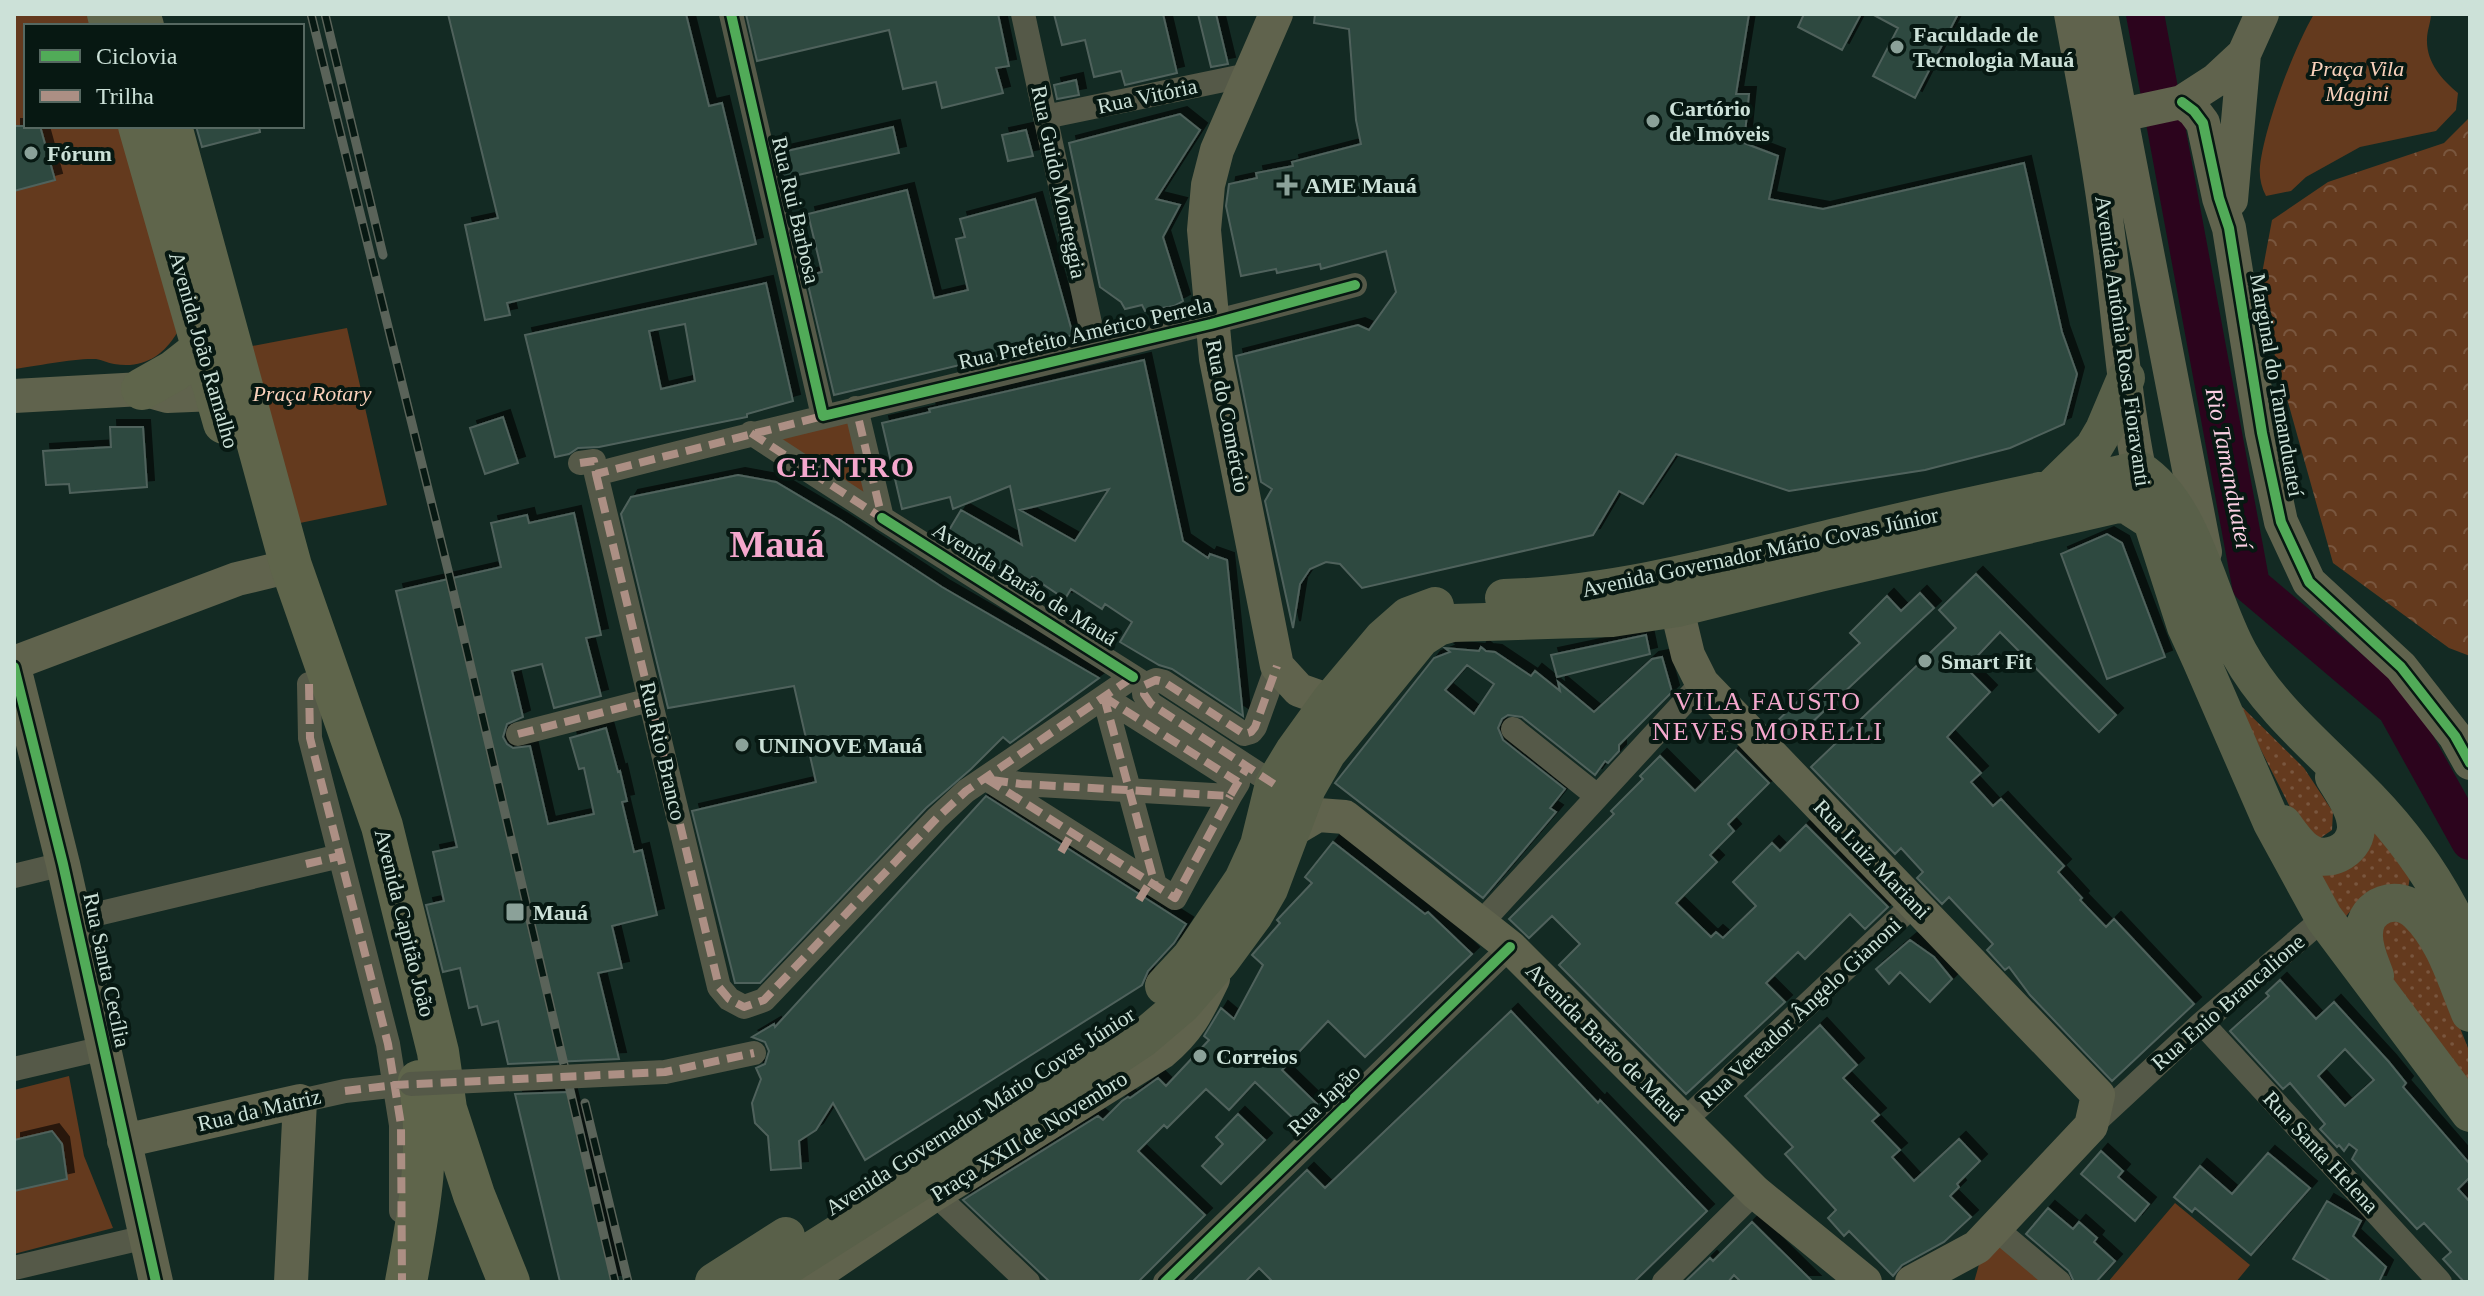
<svg xmlns="http://www.w3.org/2000/svg" width="2484" height="1296" viewBox="0 0 2484 1296" font-family="'Times New Roman',serif">
	<defs>
		<pattern id="grass-dots" width="8" height="8" patternUnits="userSpaceOnUse" patternTransform="scale(2)"><rect width="8" height="8" fill="#643a1e"/><path d="M2 2h.1M6 6h.1" fill="none" stroke="#79563e" stroke-width="1.8" stroke-linecap="round"/></pattern>
		<pattern id="forest-crowns" width="20" height="18" patternUnits="userSpaceOnUse" patternTransform="scale(2)"><rect width="20" height="18" fill="#643a1e"/><path d="M2 6a3 3 0 1 1 6 0M12 15a3 3 0 1 1 6 0" fill="none" stroke="#79563e"/></pattern>
		<filter id="shadow"><feDropShadow dx="7" dy="-7" stdDeviation="0" flood-color="#0009"/></filter>
	</defs>
	<rect width="100%" height="100%" fill="#132a23"/>
	<path fill="url(#grass-dots)" d="M2236 701 2304 768 2333 812 2332 830 2319 839 2291 809Z
		M2373 827 2410 877 2408 889 2364 895 2342 921 2316 872Z
		M2394 915 2418 923 2470 1053V1089L2373 957 2377 928Z"/>
	<path fill="url(#forest-crowns)" d="M2470 117V656L2449 648 2333 563 2258 295 2272 220 2328 182 2444 143Z"/>
	<path fill="#643a1e" d="M14 14H91L94 26H26V126H121L177 333C163 356 143 369 114 364 108 363 102 360 96 359 74 358 37 366 14 369Z
		M2314 14H2431C2431 22 2427 30 2427 39 2426 62 2442 80 2458 93L2456 110 2436 131 2360 147 2306 177 2291 191 2266 196C2261 187 2259 176 2260 166 2265 125 2293 50 2314 14Z
		M347 328 387 505 300 523 247 347Z
		M851 414 876 509 763 434Z
		M69 1076 84 1156 113 1228 14 1254V1090Z
		M2175 1203 2250 1265 2236 1282H2108Z
		M1996 1234 2052 1282H1974L1982 1254Z"/>
	<g fill="none" stroke-linecap="round" stroke-linejoin="round">
		<path stroke="#2c041d" stroke-width="38" d="M2145 14 2251 585 2396 708 2470 841"/>
	</g>
	<path fill="#2d4841" stroke="#50625c" stroke-width="2" fill-rule="evenodd" filter="url(#shadow)" d="M448 14H686L709 106 722 103 756 244 507 303 510 315 485 320 465 225 498 218Z
		M746 14H998L1009 66 996 68 1003 93 942 108 936 82 903 89 889 30 757 61Z
		M1054 14H1163L1177 73 1125 85 1121 71 1094 77 1085 40 1062 45Z
		M1198 14H1216L1228 64 1211 67Z
		M1315 14H1749L1736 94H1749L1744 143 1778 156 1769 199 1823 209 2024 163 2062 332 2077 374 2064 424 2010 448 1925 470 1789 491 1676 454 1643 504 1619 491 1593 535 1362 588 1340 564 1326 562 1310 569 1300 584 1293 628 1265 501 1272 489 1261 482 1236 356 1358 325 1369 330 1396 292 1386 251 1321 269 1320 264 1277 273 1276 269 1241 276 1226 206 1229 184 1257 178 1256 173 1293 166 1292 162 1361 144 1356 120 1349 29 1314 23Z
		M1804 14H1861L1842 50 1798 27Z
		M1872 14H1958L1915 98 1873 76 1898 28Z
		M1076 80 1079 95 1057 99 1054 85Z
		M1180 114 1200 130 1156 199 1180 205 1163 237 1183 301 1174 306 1145 311 1142 305 1125 309 1121 302 1100 287 1069 143Z
		M14 126H40L55 180 14 191Z
		M196 126H259L260 132 202 147Z
		M893 127 899 153 784 178 778 153Z
		M1026 130 1033 156 1008 161 1002 135Z
		M907 190 934 298 968 290 956 239 965 237 960 219 1035 199 1073 335 1006 351V354L834 395 806 276 822 272 808 214Z
		M766 283 793 401 747 414V417L599 447 578 448 569 454 555 457 525 335ZM685 324 695 381 661 389 649 331Z
		M1144 360 1183 541 1208 558 1210 554 1227 560 1243 716 1172 669 1159 665 1120 642 1132 622 1105 604 1102 609 1071 589 1065 599 1032 577 1028 584 945 537 961 510 1022 545 1010 486 953 509 950 497 902 509 882 423 930 412 929 409ZM1109 489 1075 541 1020 510Z
		M503 417 518 463 485 474 470 428Z
		M110 427H143L147 487 70 493 69 484 46 485 43 451 111 447Z
		M738 475 776 482 840 520 942 587 1099 678 1010 743 1003 737 971 769 926 808 760 983H735L692 811 816 782 794 686 668 708 621 514 631 497Z
		M574 513 601 635 586 638 601 696 554 708 542 664 512 671 523 717 507 724 503 737 507 744 513 748 530 746 548 824 594 814 584 768 579 769 570 738 606 728 618 772 620 771 627 801 622 802 634 852 642 850 657 915 612 926 622 968 598 973 619 1059 508 1064 498 1021 482 1025 477 1006 469 1008 460 968 443 972 426 905 444 901 433 852 457 847 396 591 501 567 491 523 527 515 529 523Z
		M2107 534 2122 543 2165 657 2107 679 2061 554Z
		M1976 574 2116 715 2099 732 2000 632 1966 668 1990 692 1947 737 1981 773 1971 782 1993 806 2001 799 2064 866 2058 872 2082 898 2080 900 2106 927 2114 919 2194 1004 2112 1081 2030 995 2009 967 2005 970 1987 950 1993 944 1949 897 1942 904 1917 878 1923 872 1901 848 1895 854 1811 767 1956 628 1939 610Z
		M1920 593 1934 608 1792 741 1775 723 1860 643 1850 633 1887 596 1901 611Z
		M1646 635 1650 654 1557 677 1551 655Z
		M1481 647 1486 651 1495 652 1531 676 1535 671 1560 691 1558 682 1594 712 1652 659 1662 657 1672 692 1619 745V751L1608 763 1605 761 1595 775 1522 717 1508 715 1502 719 1498 728 1503 740 1565 789 1550 808 1556 812 1483 898 1335 783 1434 658 1450 652 1445 648 1479 651ZM1467 665 1494 684 1474 714 1445 690Z
		M1736 750 1769 783 1728 824 1734 831 1710 855 1717 862 1676 903 1711 937 1716 932 1723 938 1756 906 1733 882 1772 843 1780 851 1806 825 1888 907 1865 929 1850 914 1805 959 1798 952 1766 983 1785 1002 1686 1094 1559 965 1580 944 1552 916 1529 938 1509 919 1614 814 1611 811 1643 779 1640 776 1660 756 1695 791Z
		M986 796 1186 924 1174 943 1148 971 1142 985 865 1160 833 1103 816 1130 799 1141 801 1168 771 1170 768 1136 755 1123 752 1103 761 1079 756 1068 765 1064 769 1051 765 1042 752 1037 774 1024 775 1027Z
		M1333 842 1425 914 1428 912 1472 954 1365 1057 1328 1021 1282 1070 1317 1104 1298 1123 1255 1082 1229 1110 1206 1089 1167 1128 1164 1125 1138 1151 1205 1215 1138 1282H1050L963 1200 1098 1116 1103 1120 1122 1101 1128 1097 1130 1098 1158 1078 1166 1086 1209 1040 1204 1036 1221 1008 1234 1019 1263 965 1252 955 1280 923 1277 920 1312 883 1305 877Z
		M1910 940 1934 957 1952 979 1930 1002 1900 972 1889 984 1876 969Z
		M2280 980 2316 1019 2334 1002 2389 1062 2406 1083 2403 1087 2470 1164V1177L2458 1189 2470 1202V1282H2464L2443 1259 2451 1252 2424 1223 2417 1229 2352 1159 2357 1150 2349 1144 2344 1151 2339 1145 2337 1147 2320 1129 2325 1124 2290 1083 2283 1089 2230 1031 2269 996 2266 993ZM2345 1049 2374 1080 2345 1106 2318 1076Z
		M1511 1011 1598 1103 1600 1100 1707 1211 1634 1282H1273L1259 1268 1245 1282H1192L1307 1170 1325 1188Z
		M1820 1025 1857 1065 1843 1078 1879 1115 1872 1121 1900 1150 1892 1157 1914 1181 1959 1139 1980 1161 1957 1184 1959 1187 1950 1196 1971 1217 1944 1242 1902 1265 1893 1276 1849 1231 1844 1236 1828 1218 1836 1210 1785 1154 1793 1147 1745 1096Z
		M569 1092 614 1282H560L515 1094Z
		M1238 1114 1265 1140 1221 1184 1202 1166 1223 1144 1216 1137Z
		M52 1131 62 1144 67 1179 14 1191V1140Z
		M2101 1151 2123 1171 2118 1177 2149 1204 2135 1221 2081 1174Z
		M2268 1153 2310 1188 2251 1255 2195 1208 2192 1212 2174 1197 2200 1166 2232 1194Z
		M2327 1201 2361 1221 2353 1236 2386 1267 2379 1282H2332L2293 1259Z
		M2048 1208 2073 1229 2079 1222 2097 1238 2094 1242 2115 1261 2096 1282H2074L2069 1271 2026 1234Z
		M1752 1222 1813 1282H1741L1734 1275 1728 1282H1685L1710 1258 1713 1261Z"/>
	<g fill="none" stroke-linecap="round" stroke-linejoin="round">
		<path stroke="#555948" stroke-width="24" d="M731 14 823 416
			M1023 14 1096 351
			M1045 117 1248 75
			M751 433 882 518 856 408
			M580 463 594 461 596 474C849 408 1104 353 1355 285
			M596 474 719 987 729 999 744 1007 764 1000 937 818 966 791 1133 677
			M882 518 1143 683
			M309 684 310 738 388 1044 401 1125V1211
			M1104 697 1155 885
			M1104 697 1238 782
			M1513 729 1597 796
			M518 734 650 700
			M987 779 1175 898 1230 796
			M995 780 1021 784 1230 796 1238 783
			M1274 784 1151 704 1144 694 1145 685 1156 680 1164 682 1244 734 1251 732 1255 727 1277 666
			M14 876 63 864
			M76 919 340 856
			M1480 924 1702 683
			M2202 1023 2440 1282
			M14 1069 104 1048
			M300 1101 345 1091 408 1084
			M1684 1121 1915 903
			M2091 1126 2202 1023 2324 918
			M935 1194 1028 1282
			M1995 1228 2059 1282
			M14 1268 146 1237
			M1165 1282 1510 947
			M1664 1282 1755 1192"/>
		<path stroke="#60634d" stroke-width="34" d="M1276 14 1217 150 1208 185 1204 230 1216 359 1277 666 1299 690 1330 701
			M2071 14C2085 90 2100 166 2109 242 2120 327 2125 413 2145 496
			M2101 14 2205 552
			M2182 102 2194 111 2203 123 2219 198 2229 228 2262 433 2281 522 2309 582 2401 667 2455 736 2470 763
			M2098 120 2182 102 2216 80 2244 54 2262 14
			M2231 200 2244 54
			M14 396 142 389 167 396 240 393
			M1670 580 1688 655 1702 683 2098 1095 2091 1126 1977 1247 1912 1282
			M14 663 237 579 291 566
			M14 667 63 864 156 1282
			M1291 831 1318 815 1345 817 1510 947 1755 1192 1865 1282
			M124 1141 300 1101 291 1282
			M805 1282 935 1194 1162 1052C1189 1030 1198 1010 1213 979"/>
		<path stroke="#596049" stroke-width="38" d="M2051 489 2094 447 2104 430 2126 378
			M1504 598C1620 595 1736 561 1849 534 1945 510 2042 491 2139 470 2195 506 2208 598 2239 653 2270 710 2324 752 2368 798 2400 831 2428 869 2450 910 2459 927 2464 949 2470 967
			M2283 824C2290 834 2298 846 2308 852 2326 864 2354 852 2356 829 2357 811 2343 792 2334 777
			M2375 976C2370 962 2363 948 2364 933 2365 904 2398 893 2418 913 2445 939 2456 980 2470 1013
			M1164 986 1191 957 1243 880 1259 845 1274 784 1294 751 1330 701 1383 638 1408 616 1435 606
			M714 1282 786 1236
			M762 1282 1088 1075 1142 1039 1182 1005 1221 960 1254 915 1269 889 1307 788 1327 753 1421 638 1438 627 1453 623 1612 618 1677 608 1819 573 2118 504 2127 505 2152 521 2186 627 2201 660 2272 823 2324 918 2470 1113"/>
		<path stroke="#5f654b" stroke-width="42" d="M108 14 111 26
			M139 14 143 26
			M139 126 224 423
			M171 126 291 566 382 826 438 1052 446 1109 474 1195 509 1282
			M142 389 174 371 202 349
			M406 1282C418 1216 432 1148 419 1081"/>
		<defs>
			<path id="rail" d="M311 14 449 574 615 1282
				M325 14 383 255
				M585 1103 628 1282"/>
		</defs>
		<use href="#rail" stroke="#5a6359" stroke-width="9"/>
		<use href="#rail" stroke="#071812" stroke-width="6" stroke-dasharray="18" stroke-linecap="butt"/>
		<path stroke="#555948" stroke-width="24" d="M411 1084 665 1072 754 1053"/>
		<path stroke="#ac8f84" stroke-width="8" stroke-dasharray="16 8" stroke-linecap="butt" d="M751 433 882 518 856 408
			M580 463 594 461 596 474 823 416
			M596 474 719 987 729 999 744 1007 764 1000 937 818 966 791 1133 677
			M309 684 310 738 388 1044 401 1125 402 1282
			M1104 697 1155 885
			M1104 697 1238 782
			M518 734 650 700
			M987 779 1175 898 1230 796
			M992 780 1021 784 1230 796 1247 767
			M1274 784 1151 704 1144 694 1145 685 1156 680 1164 682 1244 734 1251 732 1255 727 1277 666
			M1061 852 1072 833
			M306 864 340 856
			M1139 900 1150 882
			M345 1091 395 1085 665 1072 754 1053"/>
		<defs>
			<path id="cycleway" d="M731 14 823 416 1211 324 1355 285
				M2182 102 2194 111 2203 123 2219 198 2229 228 2262 433 2281 522 2309 582 2401 667 2455 736 2470 763
				M882 518 1133 677
				M14 667 63 864 156 1282
				M1165 1282 1510 947"/>
		</defs>
		<use href="#cycleway" stroke="#071812" stroke-width="15"/>
		<use href="#cycleway" stroke="#51ab58" stroke-width="10"/>
	</g>
	<g fill="#8ba199" stroke="#071812" stroke-width="3">
		<circle cx="1897" cy="47" r="8"/>
		<circle cx="1653" cy="121" r="8"/>
		<circle cx="31" cy="153" r="8"/>
		<path d="M1283 173h8v8h8v8h-8v8h-8v-8h-8v-8h8z"/>
		<circle cx="1925" cy="661" r="8"/>
		<circle cx="742" cy="745" r="8"/>
		<rect x="505" y="902" width="20" height="20" rx="4"/>
		<circle cx="1200" cy="1056" r="8"/>
	</g>
	<g text-anchor="middle" dominant-baseline="central" stroke-width="8" stroke-linejoin="round" paint-order="stroke">
		<g font-size="22" font-weight="bold" fill="#cce1d8" stroke="#071812" text-anchor="start">
			<text x="1913" y="34">Faculdade de<tspan x="1913" dy="25">Tecnologia Mauá</tspan></text>
			<text x="1669" y="108">Cartório<tspan x="1669" dy="25">de Imóveis</tspan></text>
			<text x="47" y="153">Fórum</text>
			<text x="1305" y="185">AME Mauá</text>
			<text x="1941" y="661">Smart Fit</text>
			<text x="758" y="745">UNINOVE Mauá</text>
			<text x="533" y="912">Mauá</text>
			<text x="1216" y="1056">Correios</text>
		</g>
		<g font-size="22" font-style="italic" fill="#fad1bb" stroke="#071812">
			<text x="2357" y="68">Praça Vila<tspan x="2357" dy="25">Magini</tspan></text>
			<text x="312" y="393">Praça Rotary</text>
		</g>
		<g font-size="22" fill="#cce1d8" stroke="#071812">
			<text transform="translate(1147 96) rotate(-12)">Rua Vitória</text>
			<text transform="translate(1059 182) rotate(78)">Rua Guido Monteggia</text>
			<text transform="translate(796 210) rotate(77)">Rua Rui Barbosa</text>
			<text transform="translate(1085 333) rotate(-13)">Rua Prefeito Américo Perrela</text>
			<text transform="translate(2123 341) rotate(82)">Avenida Antônia Rosa Fioravanti</text>
			<text transform="translate(204 350) rotate(74)">Avenida João Ramalho</text>
			<text transform="translate(2277 385) rotate(80)">Marginal do Tamanduateí</text>
			<text transform="translate(1228 416) rotate(79)">Rua do Comércio</text>
			<text transform="translate(1760 552) rotate(-12)">Avenida Governador Mário Covas Júnior</text>
			<text transform="translate(1025 584) rotate(32)">Avenida Barão de Mauá</text>
			<text transform="translate(663 751) rotate(77)">Rua Rio Branco</text>
			<text transform="translate(1872 859) rotate(46)">Rua Luiz Mariani</text>
			<text transform="translate(405 923) rotate(76)">Avenida Capitão João</text>
			<text transform="translate(107 970) rotate(78)">Rua Santa Cecília</text>
			<text transform="translate(2228 1002) rotate(-41)">Rua Enio Brancalione</text>
			<text transform="translate(1800 1012) rotate(-43)">Rua Vereador Ângelo Gianoni</text>
			<text transform="translate(1605 1042) rotate(45)">Avenida Barão de Mauá</text>
			<text transform="translate(1324 1100) rotate(-44)">Rua Japão</text>
			<text transform="translate(259 1110) rotate(-13)">Rua da Matriz</text>
			<text transform="translate(980 1111) rotate(-33)">Avenida Governador Mário Covas Júnior</text>
			<text transform="translate(1029 1136) rotate(-32)">Praça XXII de Novembro</text>
			<text transform="translate(2321 1152) rotate(47)">Rua Santa Helena</text>
		</g>
		<g font-size="24" font-style="italic" fill="#fbcfe3" stroke="#071812">
			<text transform="translate(2229 468) rotate(79)">Rio Tamanduateí</text>
		</g>
		<g font-size="26" letter-spacing="2" fill="#f4a8cd" stroke="#071812">
			<text x="1768" y="701">VILA FAUSTO<tspan x="1768" dy="30">NEVES MORELLI</tspan></text>
		</g>
		<g font-size="30" font-weight="bold" letter-spacing="2" fill="#f4a8cd" stroke="#071812">
			<text x="846" y="466">CENTRO</text>
		</g>
		<g font-size="38" font-weight="bold" fill="#f4a8cd" stroke="#071812">
			<text x="777" y="544">Mauá</text>
		</g>
	</g>
	<rect width="2484" height="1296" fill="none" stroke="#cce1d8" stroke-width="32"/>
	<rect x="24" y="24" width="280" height="104" fill="#071812" stroke="#566861" stroke-width="2"/>
	<rect x="40" y="50" width="40" height="12" fill="#51ab58" stroke="#566861" stroke-width="2"/>
	<text x="96" y="64" font-size="24" fill="#cce1d8">Ciclovia</text>
	<rect x="40" y="90" width="40" height="12" fill="#ac8f84" stroke="#566861" stroke-width="2"/>
	<text x="96" y="104" font-size="24" fill="#cce1d8">Trilha</text>
</svg>
